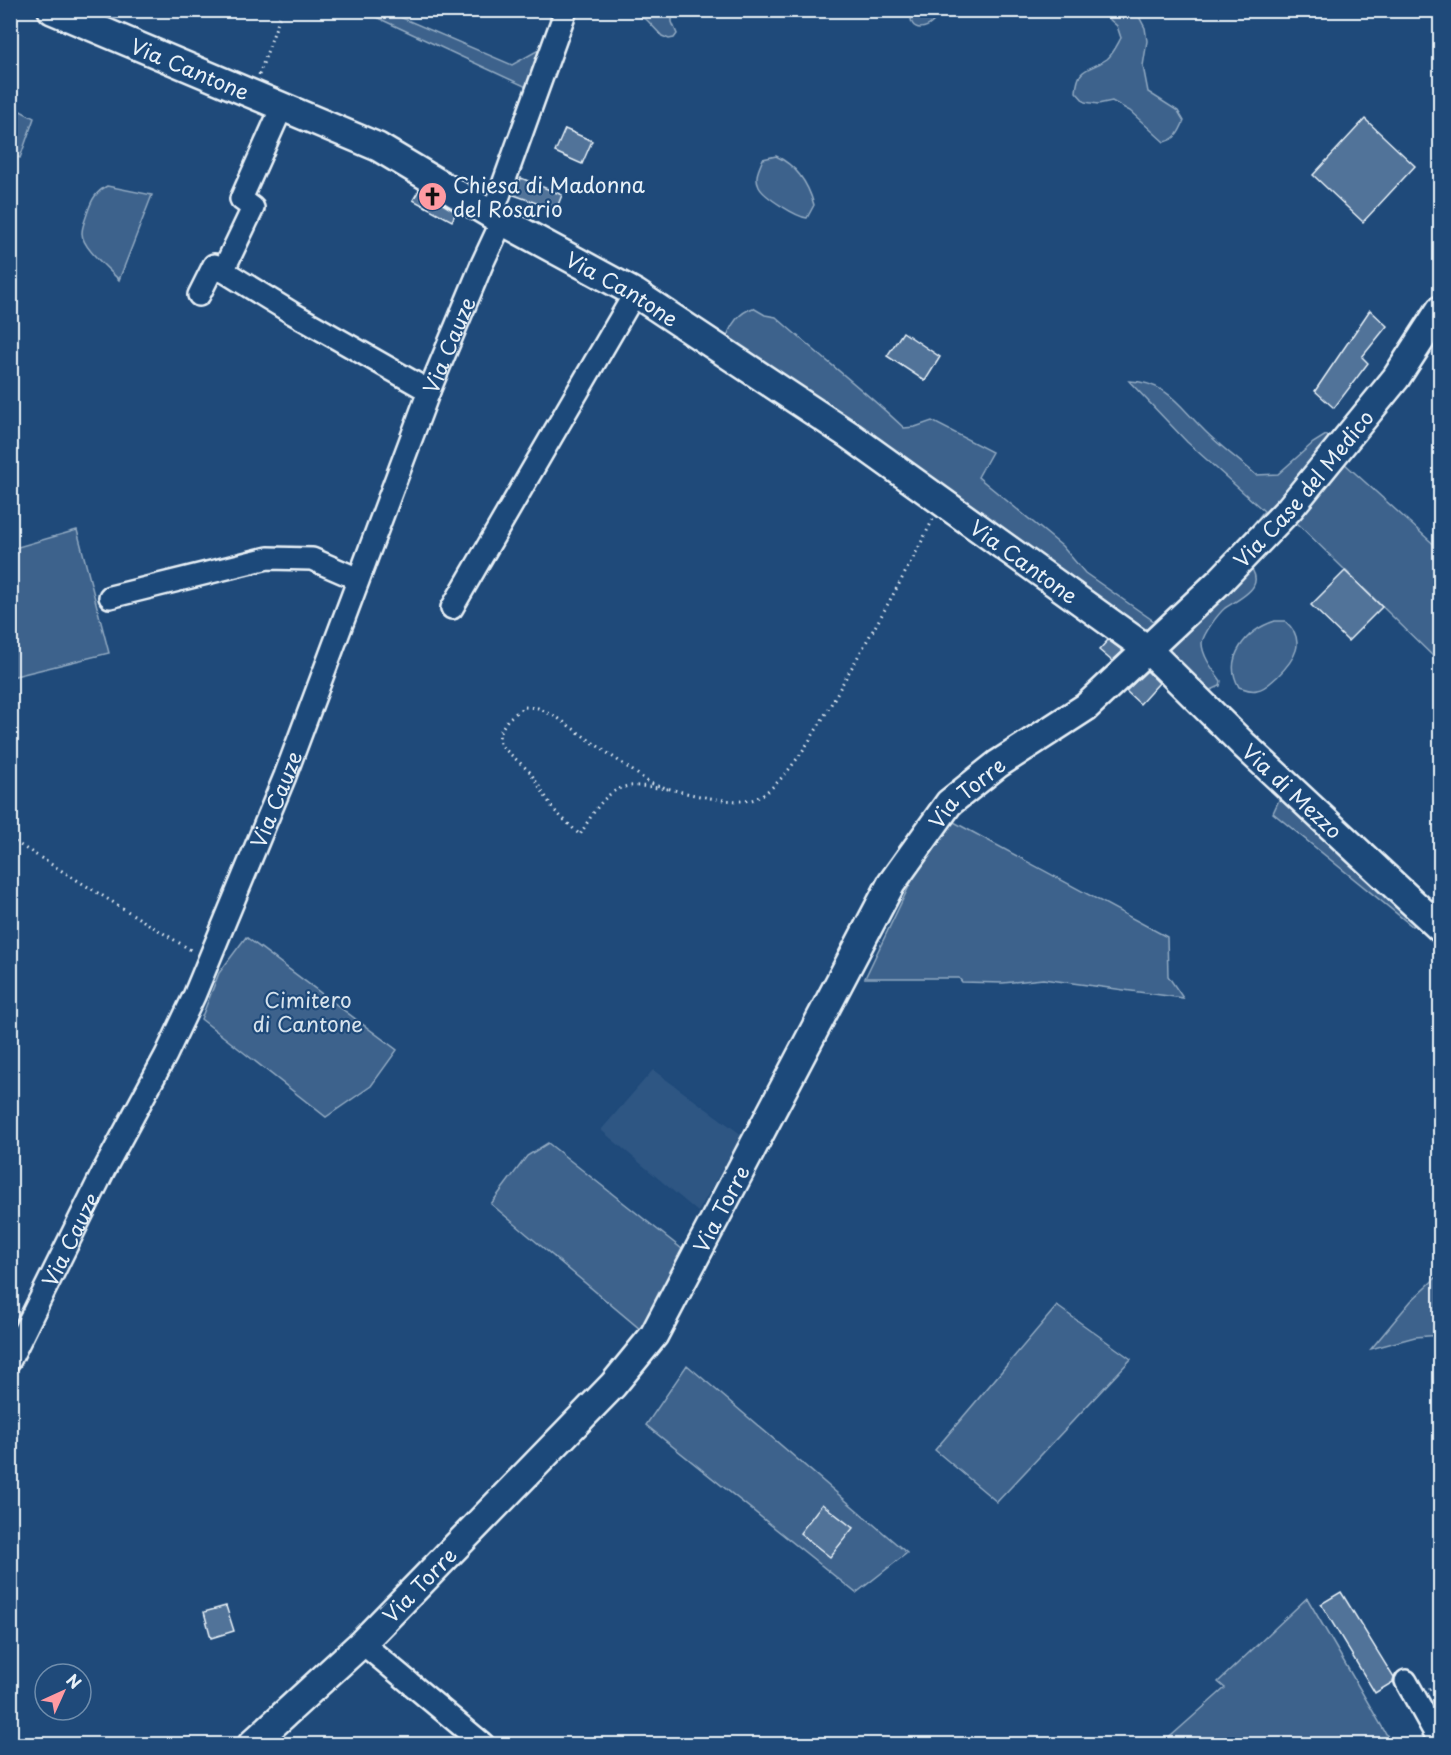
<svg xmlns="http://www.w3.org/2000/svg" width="1451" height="1755" viewBox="0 0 1451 1755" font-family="'Playpen Sans',sans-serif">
	<rect width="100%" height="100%" fill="#1f4a7a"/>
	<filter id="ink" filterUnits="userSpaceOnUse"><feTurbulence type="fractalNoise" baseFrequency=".0167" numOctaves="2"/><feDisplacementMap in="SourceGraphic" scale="12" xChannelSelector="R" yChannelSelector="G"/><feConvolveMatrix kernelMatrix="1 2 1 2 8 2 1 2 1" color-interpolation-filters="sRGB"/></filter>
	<g filter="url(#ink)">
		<path fill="#2e5683" d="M653 1070 742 1135 698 1212 601 1130Z"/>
		<path fill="#3c628c" stroke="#92aac2" stroke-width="1.5" d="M363 11H386L512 65 544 47 535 91Z
			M627 11H672V22L677 34 674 38 669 39 662 36 647 20Z
			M912 11H938C934 33 905 34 912 11Z
			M1100 11H1136L1145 28 1147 41 1143 66 1148 92 1178 111 1184 121C1179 133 1176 139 1164 142L1130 111 1112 101 1098 104 1085 102 1076 92C1078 65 1089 72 1107 59 1113 54 1117 45 1121 38L1117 26Z
			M11 106 34 118 20 158 11 154Z
			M776 156C797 166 808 183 814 205L807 218C797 217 764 197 759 187 754 177 759 169 763 159Z
			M107 186 152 195 119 280C109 269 82 248 82 233 82 226 86 218 88 211 92 199 96 192 107 186Z
			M753 308 765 315 776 317C818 355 863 389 904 428L915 427 932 421 992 452 978 477 1062 546 1085 573 1161 626 1237 544 1264 511 1187 442 1129 381C1166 382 1178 404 1202 428 1218 445 1238 459 1256 475L1278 474 1313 443 1326 435 1336 444 1271 520 1161 626 1146 635C1004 541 866 440 725 343 729 328 737 313 753 308Z
			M1344 463 1440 550V663L1296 522Z
			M77 530 109 653 11 677V549Z
			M1245 561C1270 585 1244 596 1225 608 1218 614 1203 634 1202 643 1202 656 1214 671 1221 681L1220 686 1209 691 1201 688 1157 642Z
			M1275 621H1285C1308 641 1294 660 1277 677 1271 682 1265 689 1257 690 1251 692 1245 689 1239 687 1222 658 1247 630 1275 621Z
			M1283 791 1421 921 1412 926 1273 813Z
			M952 821 1167 937 1168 976 1183 998 1043 979 1003 983 962 982 959 978H865L916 872Z
			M246 937 397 1050 371 1086 326 1117 201 1019 219 973Z
			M548 1143 692 1257 646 1334 491 1204 527 1156Z
			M1440 1274V1335L1415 1337 1371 1349 1411 1301Z
			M1057 1306 1131 1359 997 1502 935 1450Z
			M687 1365 907 1553 856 1593 646 1425Z
			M1307 1598 1392 1744H1162L1225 1688 1218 1682Z"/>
		<path fill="#517399" stroke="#e8f1f8" stroke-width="1.5" d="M1365 119 1415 166 1363 222 1313 175Z
			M565 129 592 141 582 164 555 152Z
			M521 178 562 195 556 210 514 195Z
			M419 190 456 212 452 221 413 200Z
			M1370 310 1387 326 1362 357 1368 363 1334 408 1315 391Z
			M903 332 940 357 925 381 887 356Z
			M1345 571 1382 607 1348 641 1311 605Z
			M1108 640 1123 651 1112 661 1099 650Z
			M1147 671 1159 683 1140 704 1126 691Z
			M822 1504 853 1528 830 1557 800 1533Z
			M1341 1592 1394 1678 1393 1682 1375 1693 1321 1604Z
			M226 1606 234 1631 211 1638 204 1612Z"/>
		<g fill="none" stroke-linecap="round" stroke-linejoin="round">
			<defs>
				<g id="minor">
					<path d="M492 215 566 10"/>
					<path d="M223 271 253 208 241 199 282 107"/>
					<path d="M199 295 214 265 292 313 429 391"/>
					<path d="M110 597 268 558 312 559 358 579"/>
					<path d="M452 608 635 293"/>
					<path id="s1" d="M10 1360 104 1170 166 1055 194 996 285 776 429 391 482 264 502 221"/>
					<path d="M362 1643 483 1744"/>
					<path d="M1406 1681 1440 1742"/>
				</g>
				<g id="major">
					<path id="s2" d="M52 10 378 147 502 221 635 293 849 435 1147 649 1244 745 1440 928"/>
					<path id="s3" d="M252 1744 362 1643 613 1385 654 1335 891 884 949 803 998 764 1086 707 1219 582 1290 508 1396 378 1440 310"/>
				</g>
			</defs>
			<use href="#minor" stroke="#e8f1f8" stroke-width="26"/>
			<use href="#major" stroke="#e8f1f8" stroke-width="32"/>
			<path stroke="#e8f1f8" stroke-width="3" stroke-dasharray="1.5 4.5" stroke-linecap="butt" d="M259 75 282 10
				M668 789C656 788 641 785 629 786 605 789 591 816 580 835L554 810 530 772 500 745 499 733 508 719 524 707 538 708 558 718 650 783C671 790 738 808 757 798 795 778 830 704 852 667 880 618 908 570 933 519
				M10 839 194 952
				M1429 1689 1440 1682"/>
			<use href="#minor" stroke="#1f4a7a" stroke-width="21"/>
			<use href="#major" stroke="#1f4a7a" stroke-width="27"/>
		</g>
	</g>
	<defs>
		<symbol id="church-disc" viewBox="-11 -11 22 22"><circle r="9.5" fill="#ff9aa2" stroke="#1f4a7a"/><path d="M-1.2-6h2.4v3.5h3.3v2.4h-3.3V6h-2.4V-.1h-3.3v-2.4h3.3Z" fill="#111"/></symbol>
	</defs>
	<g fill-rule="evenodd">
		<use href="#church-disc" x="416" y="180" width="33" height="33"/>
	</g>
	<g text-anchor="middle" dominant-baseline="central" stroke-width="4.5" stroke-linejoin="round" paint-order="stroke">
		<g font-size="21" fill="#e8f1f8" stroke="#1f4a7a">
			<text stroke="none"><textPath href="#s2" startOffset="150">Via Cantone</textPath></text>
			<text stroke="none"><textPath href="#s2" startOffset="636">Via Cantone</textPath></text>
			<text stroke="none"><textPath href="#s1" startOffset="1107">Via Cauze</textPath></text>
			<text stroke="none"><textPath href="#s3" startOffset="1659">Via Case del Medico</textPath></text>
			<text stroke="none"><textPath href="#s2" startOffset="1122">Via Cantone</textPath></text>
			<text stroke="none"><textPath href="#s2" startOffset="1476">Via di Mezzo</textPath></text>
			<text stroke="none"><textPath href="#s3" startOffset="1203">Via Torre</textPath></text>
			<text stroke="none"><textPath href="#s1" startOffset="621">Via Cauze</textPath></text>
			<text stroke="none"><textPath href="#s3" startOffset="717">Via Torre</textPath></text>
			<text stroke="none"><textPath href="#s1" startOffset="135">Via Cauze</textPath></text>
			<text stroke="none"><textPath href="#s3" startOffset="231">Via Torre</textPath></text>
		</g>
		<g font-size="21" fill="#e8f1f8" stroke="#1f4a7a" text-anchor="start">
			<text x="453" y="184">Chiesa di Madonna<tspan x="453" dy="24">del Rosario</tspan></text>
		</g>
		<g font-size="21" fill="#d7e3ed" stroke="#1f4a7a">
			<text x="308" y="999">Cimitero<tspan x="308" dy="24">di Cantone</tspan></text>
		</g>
	</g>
	<rect width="1451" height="1755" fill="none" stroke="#1f4a7a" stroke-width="36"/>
	<rect x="18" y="18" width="1415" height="1719" fill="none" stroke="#e8f1f8" stroke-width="2" filter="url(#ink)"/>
	<g transform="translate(63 1692) rotate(45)"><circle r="28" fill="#1f4a7a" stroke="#6f8dac" stroke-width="1.5"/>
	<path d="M0-4.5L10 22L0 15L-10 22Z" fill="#ff9aa2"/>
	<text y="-9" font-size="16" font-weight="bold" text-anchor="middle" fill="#e8f1f8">N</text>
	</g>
</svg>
